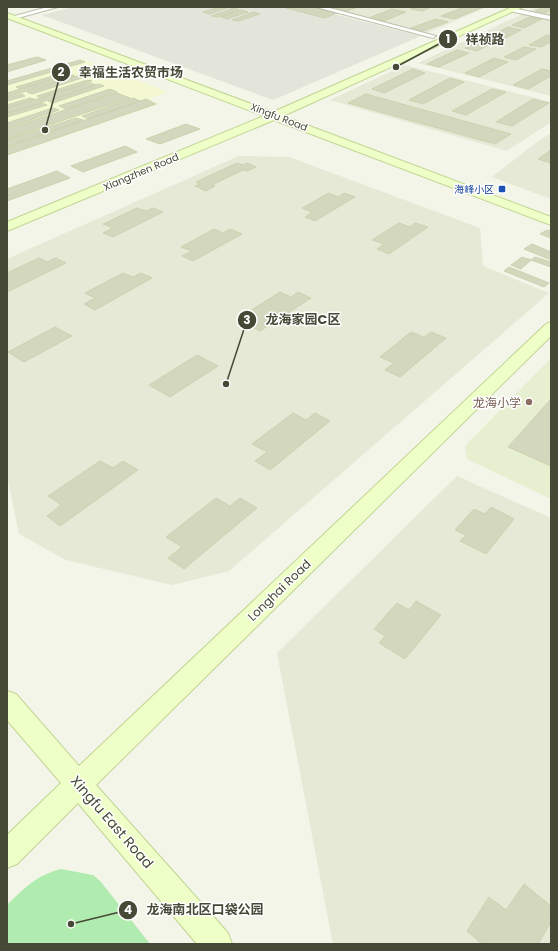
<svg xmlns="http://www.w3.org/2000/svg" width="558" height="951" viewBox="0 0 558 951" font-family="Poppins,'Noto Sans SC',sans-serif">
	<rect width="100%" height="100%" fill="#f2f5e8"/>
	<path fill="#e5e9d6" d="M326 7H487L427 33Z
		M537 7H551V96L418 63Z
		M405 65 551 102V122L507 151 330 100Z
		M551 133V199L492 177 537 142Z
		M239 156 289 157 480 228 483 266 549 293 229 571 172 585 66 560 19 534 7 475V259Z
		M457 476 551 518V944H333L277 653Z"/>
	<path fill="#f3f7d2" d="M82 59 168 92 149 99 159 104 7 156V81Z"/>
	<path fill="#e3e4da" d="M73 7H305L421 36 273 100 42 15Z"/>
	<path fill="#e7efd1" d="M551 358V499L467 459 465 446Z"/>
	<path fill="#b0ebaf" d="M61 869 93 875 101 882 150 944H7V905C26 887 35 876 61 869Z"/>
	<path fill="#d3d7bd" stroke="#cdd2b0" d="M219 7H230L209 14 203 12Z
		M290 7H311L337 13 325 18 286 8Z
		M340 7H358L347 11 336 8Z
		M417 7H422L429 8 422 11 411 9Z
		M464 7H484L454 19 441 16Z
		M543 7H551V10L545 13 535 11Z
		M234 8 239 10 217 17 211 16Z
		M392 9 406 12 384 21 371 17Z
		M242 10 248 12 227 19 221 17Z
		M254 12 260 14 239 21 232 20Z
		M530 17 542 19 524 28 512 25Z
		M436 19 448 22 423 31 411 28Z
		M508 27 521 30 504 39 490 36Z
		M547 35 551 36V42L541 47 529 45Z
		M486 38 497 41 477 51 465 48Z
		M524 47 536 49 516 60 504 57Z
		M457 50 469 53 439 67 427 64Z
		M37 57 46 60 7 72V65Z
		M494 58 508 62 479 77 465 73Z
		M80 60 85 62 7 85V81Z
		M413 69 425 73 384 93 372 89Z
		M542 69 551 71V76L528 89 513 85Z
		M66 72 71 73 20 89 16 87Z
		M70 74 75 76 7 97V93Z
		M77 76 82 78 32 94 27 92Z
		M450 78 464 82 423 104 409 100Z
		M87 80 92 81 41 98 37 96Z
		M90 83 96 85 7 113V108Z
		M99 84 104 86 53 103 48 101Z
		M110 89 117 92 66 109 59 106Z
		M492 89 506 92 466 115 452 111Z
		M117 93 130 98 7 139V129Z
		M22 94 25 96 7 101V98Z
		M366 94 511 134 495 144 348 103Z
		M30 98 34 99 7 108V105Z
		M133 98 140 101 89 119 82 116Z
		M146 99 156 104 7 155V147Z
		M533 99 549 103 512 126 496 122Z
		M42 103 47 105 7 117V113Z
		M53 108 59 110 7 128V123Z
		M76 118 83 120 7 146V140Z
		M186 124 200 129 160 144 146 139Z
		M125 146 137 152 83 172 71 166Z
		M551 150V163L538 159Z
		M237 163 243 165 247 163 256 167 247 171 243 170 212 185 215 186 206 191 195 186 200 184 196 182Z
		M57 171 70 178 7 201V189Z
		M329 193 338 197 344 193 355 197 315 221 305 217 312 212 302 208Z
		M137 208 146 211 153 208 163 212 113 237 103 233 113 228 103 224Z
		M399 223 410 227 415 223 428 227 389 254 377 249 384 244 372 240Z
		M214 229 223 233 230 229 242 234 193 261 182 256 192 251 181 247Z
		M547 230 551 231V238L540 234Z
		M532 244 551 252V260L524 249Z
		M522 257 531 260 521 269 511 265Z
		M535 257 551 262V267L531 260Z
		M39 258 47 262 56 258 66 263 7 292V273Z
		M509 267 549 283 544 287 504 271Z
		M123 273 133 277 141 273 152 278 95 310 84 304 95 298 85 293Z
		M280 292 291 297 298 292 311 298 260 331 248 325 258 319 245 314Z
		M55 327 72 336 24 362 8 352Z
		M411 332 424 337 431 332 446 338 400 377 385 370 394 363 380 357Z
		M197 355 218 366 170 397 149 385Z
		M551 399V466L508 447Z
		M293 413 306 420 315 413 330 421 270 470 255 461 267 452 252 444Z
		M100 461 113 468 123 461 138 470 60 526 47 516 61 505 48 496Z
		M216 498 230 506 240 498 257 508 184 569 168 558 182 547 166 537Z
		M491 507 514 519 486 554 460 541 466 535 455 530 474 509 485 514Z
		M416 601 441 615 405 659 379 643 385 636 374 629 397 603 409 610Z
		M524 884 551 906V922L538 944H482L467 931 489 897 506 910Z"/>
	<g fill="none" stroke-linecap="round" stroke-linejoin="round">
		<defs>
			<path id="street" d="M48 7H58L14 19 11 17Z
				M316 7H326L436 36 433 38Z
				M512 8 551 16V20L510 11 509 10Z"/>
			<path id="secondary" d="M512 7H523L283 116 551 217V225L274 120 7 231V222L264 116 7 18V13L273 112Z
				M551 322V336L96 785 228 933 232 944H197L78 803 17 864 7 868V835L61 783 7 720V691L16 694 79 766 546 324Z"/>
		</defs>
		<use href="#street" stroke="#bcc1aa" stroke-width="2"/>
		<use href="#secondary" stroke="#c2d494" stroke-width="2"/>
		<use href="#street" fill="#fff" fill-rule="evenodd"/>
		<use href="#secondary" fill="#efffc8" fill-rule="evenodd"/>
	</g>
	<rect fill="#1a4fb4" stroke="#fff" stroke-width="1.5" x="498" y="185" width="8" height="8" rx="2"/>
	<circle fill="#8d6e63" stroke="#fff" stroke-width="1.5" cx="529" cy="402" r="4"/>
	<g text-anchor="middle" dominant-baseline="central" stroke-width="3" stroke-linejoin="round" paint-order="stroke">
		<g font-size="10" fill="#464936" stroke="#fff">
			<text transform="translate(279 117) rotate(21)">Xingfu Road</text>
			<text transform="translate(141 172) rotate(-23)">Xiangzhen Road</text>
		</g>
		<g font-size="10" fill="#164399" stroke="#fff" text-anchor="end">
			<text x="494" y="189">海峰小区</text>
		</g>
		<g font-size="12" fill="#785e54" stroke="#fff" text-anchor="end">
			<text x="521" y="402">龙海小学</text>
		</g>
		<g font-size="12" fill="#464936" stroke="#fff">
			<text transform="translate(279 590) rotate(-44)">Longhai Road</text>
		</g>
		<g font-size="14" fill="#464936" stroke="#fff">
			<text transform="translate(112 822) rotate(49)">Xingfu East Road</text>
		</g>
	</g>
	<path fill="none" stroke="#464936" stroke-width="1.5" d="M396 67L448 39M45 130L61 72M226 384L247 320M71 924L128 910"/>
	<g fill="#464936" stroke="#fff" stroke-width="1.5">
		<circle cx="396" cy="67" r="4"/>
		<circle cx="45" cy="130" r="4"/>
		<circle cx="226" cy="384" r="4"/>
		<circle cx="71" cy="924" r="4"/>
		<circle cx="448" cy="39" r="10"/>
		<circle cx="61" cy="72" r="10"/>
		<circle cx="247" cy="320" r="10"/>
		<circle cx="128" cy="910" r="10"/>
	</g>
	<g font-size="12" text-anchor="middle" font-weight="bold" fill="#fff">
		<text x="448" y="43">1</text>
		<text x="61" y="76">2</text>
		<text x="247" y="324">3</text>
		<text x="128" y="914">4</text>
	</g>
	<g font-size="13" text-anchor="middle" font-weight="bold" fill="#464936" stroke="#fff" stroke-width="3" stroke-linejoin="round" paint-order="stroke">
		<text x="485" y="44">祥祯路</text>
		<text x="131" y="77">幸福生活农贸市场</text>
		<text x="303" y="324">龙海家园C区</text>
		<text x="205" y="914">龙海南北区口袋公园</text>
	</g>
	<rect width="558" height="951" fill="none" stroke="#464936" stroke-width="16"/>
</svg>
